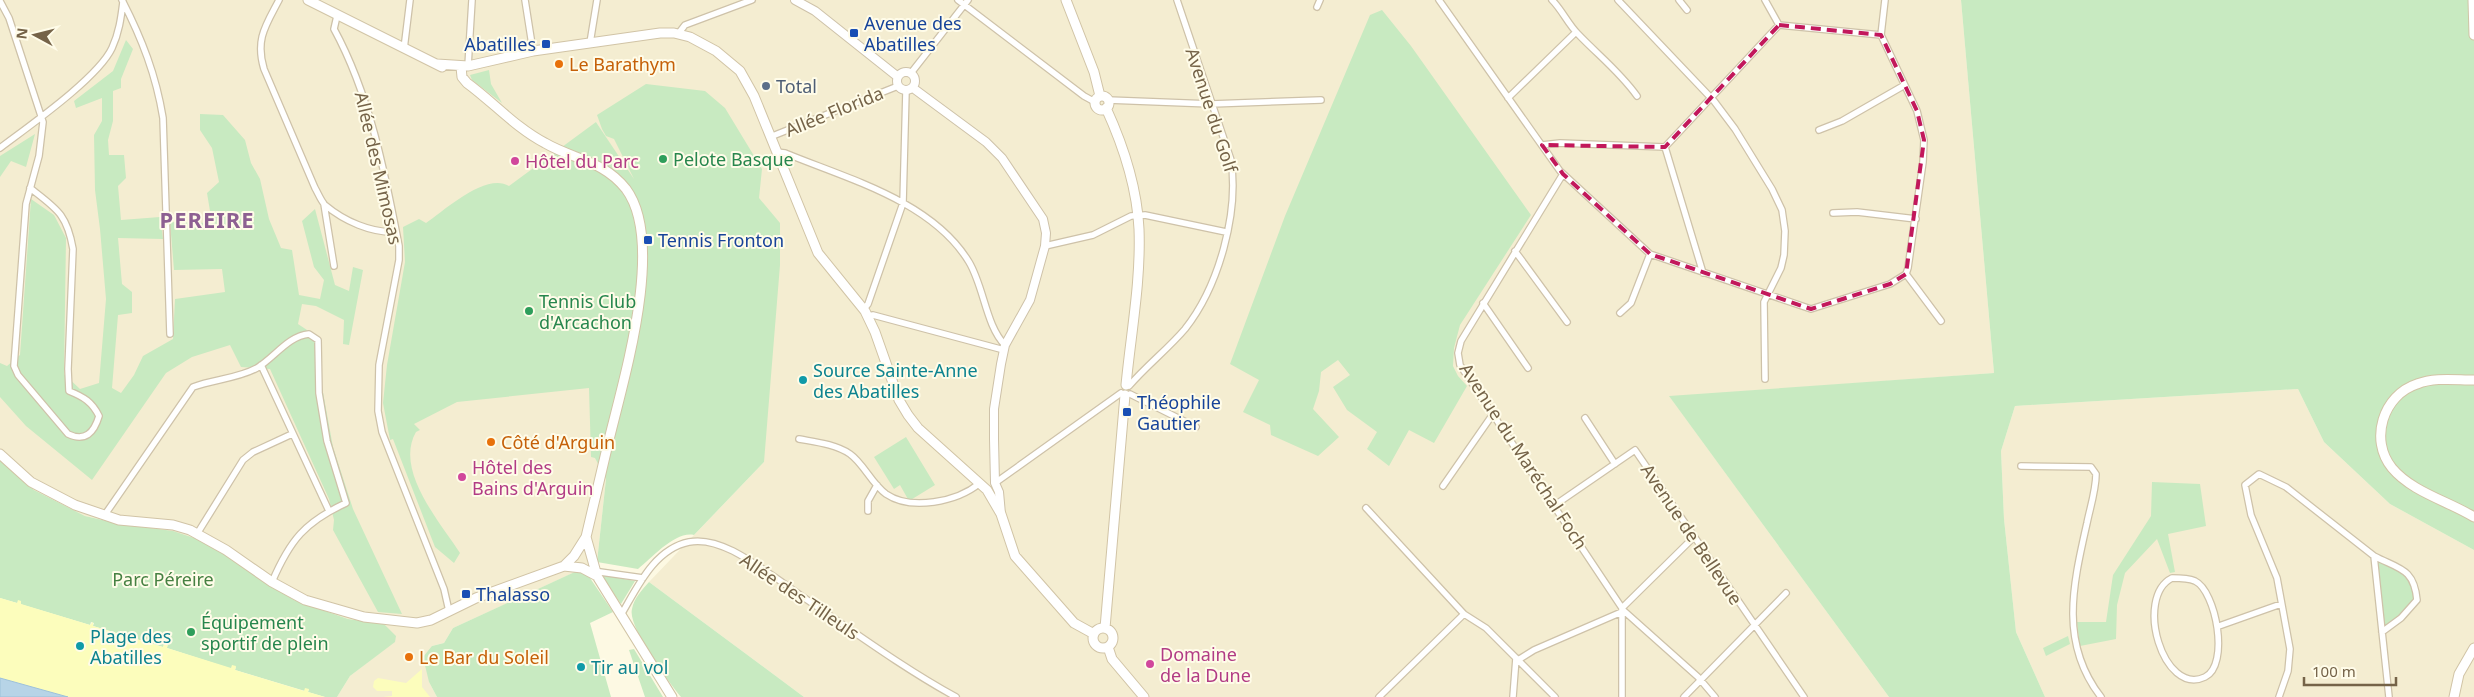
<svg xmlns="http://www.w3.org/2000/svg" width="2474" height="697" viewBox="0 0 2474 697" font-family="'Noto Sans',sans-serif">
	<rect width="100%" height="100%" fill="#fdf9e3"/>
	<path fill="#f4edd1" d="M0 0H1961L1994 373 1670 397 1889 697H804L649 582 764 462 660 205 633 179 596 122 574 225 606 479 597 562 453 628 444 643 432 646 429 682 437 697H337L350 676 395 641 384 624 348 619 294 600 206 542 85 516 34 490 0 460Z
		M2298 389 2324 442 2390 504 2474 550V697H2045L2016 632 2004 519 2001 451 2015 406Z"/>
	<path fill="#c8eac1" d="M1961 0H2474V550L2390 504 2324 442 2298 389 2015 406 2001 451 2004 519 2016 632 2045 697H1889L1669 396 1994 373Z
		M1382 10 1411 46 1531 215 1460 325 1454 348 1453 366 1458 376 1467 386 1434 443 1409 430 1389 466 1367 449 1377 432 1347 410 1333 387 1350 375 1338 360 1321 372 1319 391 1313 409 1339 437 1318 456 1271 435 1270 425 1243 412 1259 380 1230 364 1285 216 1370 15Z
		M126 40 133 49 121 79V88L113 91V121L108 140 109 155H124L126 178 118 186 121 220 160 217 163 239 118 238 122 284 132 292V313L118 315 112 388 121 393 134 375 143 356 173 339 175 299 225 292 222 269 174 270 170 222 212 223 207 193 219 182 212 148 200 130V114L223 115 245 140 251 163 260 179 269 219 281 248 292 250 299 295 320 299 324 280 314 267 302 221 315 209 335 285 349 291 353 267 363 270 349 345 343 344 344 320 316 306 302 304 298 324 322 340V387L333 447 353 509 402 614 378 612 333 530 334 520 329 499 270 369 241 367 230 345 192 357 166 373 92 480 26 426 0 397V363L7 366 20 355 31 199 54 215 66 238 64 374 80 389 99 383 106 299 100 229 95 190 94 135 102 121V98L76 108 74 101 113 71Z
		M489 70 491 84 502 103 472 80 470 75Z
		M646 84 705 91 725 108 762 169 759 198 780 223V265L764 462 694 535C675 531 652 558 638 569L597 562 606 479 595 458 591 457 589 388 457 402 414 424 420 430 416 432C394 470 440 522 460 553L454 563 435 547 393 439 390 440 383 403 387 365 405 262 403 227 419 219 426 223C445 210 486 172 509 186L596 122 634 179 614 139 606 136 602 129 597 115Z
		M35 134 26 167 11 161 0 177V156Z
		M906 437 935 485 909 501 900 485 894 489 874 457Z
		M0 460 34 490 85 516 120 524 173 531 206 542 294 600 348 619 384 624 396 636 395 642 350 676 337 697H325L308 692 309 689 305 691 235 670 236 667 232 669 167 648 164 645 163 647 93 626 94 623 91 622 90 625 20 604 21 601 17 603 0 598Z
		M2152 482 2200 484 2206 526 2168 534 2175 572 2170 573 2157 539 2125 573 2117 605 2116 639 2080 646 2077 622H2106L2113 575 2151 516Z
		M2374 556 2408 573 2416 600 2401 618 2382 631Z
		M579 570 590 578 613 612 590 623 611 697H437L429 682 423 657 432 646 444 643 453 628Z
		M601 575 635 581 621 604Z
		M649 582 804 697H681C669 682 627 626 632 609 634 598 642 590 649 582Z
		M2068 636 2070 644 2046 656 2043 648Z
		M634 649 663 697H645L629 650Z"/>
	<path fill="#fcfdbc" d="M0 598 17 603 18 600 21 601V604L90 625 93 622V626L163 647 164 644 168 645 167 648 231 668 232 665 236 666 235 670 304 691 305 688 309 689 308 692 325 697H68L0 678Z
		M422 669V687L430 697H383L392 696V691H377L373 687 374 681 378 678 406 683Z"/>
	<path fill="#b7d4e7" stroke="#9dc1d9" d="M0 678 68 697H0Z"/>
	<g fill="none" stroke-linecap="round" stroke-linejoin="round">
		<defs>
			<path id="minor" d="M122 0C142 39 156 75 163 118L170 334
				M279 0C266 25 255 39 264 69L315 188C318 193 321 201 325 205 344 221 371 233 396 232
				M525 0 533 51
				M958 0 1084 96 1095 102
				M1439 0 1560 171 1650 254 1811 309 1890 284 1906 274 1908 268 1923 162 1924 140 1917 111 1881 35 1885 0
				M1552 0C1562 10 1568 24 1578 34 1598 55 1620 72 1637 96
				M1618 0 1714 101 1735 129 1772 189 1782 210 1785 231 1784 255 1781 268 1764 302 1765 379
				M1679 0 1687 10
				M1765 0 1779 25
				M0 1 9 18 43 122 39 156 26 204 14 366 18 375 68 434C85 442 94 433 99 416 92 402 84 397 69 391L68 369 73 249C67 214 57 209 30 188
				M1317 7 1320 0
				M337 16 334 29C370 95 385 173 399 246V260L379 365 378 411 382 432 444 589 449 611
				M678 34 685 25 752 0
				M590 43 597 0
				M404 49 410 0
				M468 66 472 0
				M911 73 968 0
				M1508 98 1576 32
				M1108 100 1211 104 1321 100
				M1819 130 1842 121 1903 86
				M770 137 898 86
				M1542 145 1560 143 1665 147 1779 25 1881 35
				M1665 147 1703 273
				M0 148C29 126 98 78 112 48 119 33 121 18 123 2
				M776 152 785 153C848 179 932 201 969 262 984 287 986 326 1005 345
				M1563 174 1461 341 1458 353 1460 365 1622 608
				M324 204 334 266
				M1833 213 1857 212 1916 219
				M1045 246 1093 235 1131 216 1145 215 1226 232
				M1515 251 1567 322
				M1906 274 1941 321
				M1483 303 1528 368
				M864 309 868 304 903 203 906 91
				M1620 313 1631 303 1650 254
				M868 316 873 315 1004 350
				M261 365 329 511
				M1129 386C1146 366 1168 349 1185 329 1219 286 1239 213 1231 160L1177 0
				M1130 394 1196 427
				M1585 418 1615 464
				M799 439C815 442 835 444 850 454 864 464 871 483 886 494 911 511 957 502 980 483
				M2021 466 2091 467 2096 474C2096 490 2090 508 2087 523 2073 585 2059 643 2101 697
				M995 483 1121 393
				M1443 486 1493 414
				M1555 505 1635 450 1804 697
				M1366 508 1464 614 1486 628 1555 697
				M868 511V501L877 485
				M104 516 193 387C214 379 237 379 257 368 275 357 288 336 309 334L318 340 319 393 327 441 346 503C305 522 290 540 272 582
				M197 534 243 460 253 452 292 434
				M2374 556C2399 569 2414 568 2417 600L2401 618 2382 632
				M593 571 643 578
				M2172 578C2179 578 2188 578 2195 581 2216 591 2230 665 2205 677 2163 697 2134 597 2172 578Z
				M621 615C637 588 654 549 689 542 704 539 719 544 733 551 758 564 780 581 803 597 853 631 903 668 956 697
				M2219 626 2281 604
				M1518 660 1534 650 1624 611 1698 677 1715 697
				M1379 697 1464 614
				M1513 697 1516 658
				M1622 697V608L1694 537
				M1684 697 1786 593
				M2279 697 2288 671 2290 649 2277 578 2251 515 2245 485 2259 474 2286 487 2374 556 2389 697"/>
			<path id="tertiary" d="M795 0 815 11 898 77
				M897 81a9 9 0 1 1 18 0a9 9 0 1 1-18 0Z
				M913 88 986 142 1002 158 1043 219 1046 233 1045 246 1030 300 1005 345 1001 364 994 409V439L995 483 999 492 1001 514"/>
			<path id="secondary" d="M308 0 442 67
				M1066 0 1094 72 1100 96
				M2473 0 2474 35
				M437 64 468 66 533 51 660 33H674L690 37 716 51 740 71 754 96 818 253 865 311 875 332 899 400 908 415 918 428 987 490 1001 514 1015 556 1074 623 1094 634
				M1095 103a7 7 0 1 1 14 0a7 7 0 1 1-14 0Z
				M1106 108C1123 145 1137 188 1139 229 1141 281 1131 333 1126 385
				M2474 380C2455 380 2435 377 2417 384 2383 395 2369 440 2392 468 2412 492 2448 501 2474 517
				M0 454 31 482 75 505 119 520 173 525 190 530 226 550 272 582 305 600 364 617 417 623 431 620 476 598 564 566 574 556 586 537C593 507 600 478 607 448 621 387 667 244 626 189 603 160 574 160 545 143 516 128 493 102 467 83L462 77 461 67
				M586 537 597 576 672 697
				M564 566 582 568 597 576
				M1105 628 1125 395
				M1093 638a10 10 0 1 1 20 0a10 10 0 1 1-20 0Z
				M1108 647 1112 659 1144 697
				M2454 697 2459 674 2474 648"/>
		</defs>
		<use href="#minor" stroke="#cec2a9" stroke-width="8"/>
		<use href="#tertiary" stroke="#cec2a9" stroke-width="10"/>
		<use href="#secondary" stroke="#d1c4a6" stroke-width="11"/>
		<use href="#minor" stroke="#fff" stroke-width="5.5"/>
		<use href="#tertiary" stroke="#fff" stroke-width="8"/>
		<use href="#secondary" stroke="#fff" stroke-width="9"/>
	</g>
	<path fill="none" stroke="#c2185b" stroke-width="4" stroke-dasharray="10 6" stroke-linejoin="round" d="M1779 25 1881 35 1917 111 1924 140 1906 274 1890 284 1811 309 1650 254 1563 174 1542 145 1665 147Z"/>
	<g fill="#1a4fb4" stroke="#fffce9" stroke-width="2">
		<rect x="849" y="28" width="10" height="10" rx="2.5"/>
		<rect x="541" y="39" width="10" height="10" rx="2.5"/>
		<rect x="643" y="235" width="10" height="10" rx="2.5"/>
		<rect x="1122" y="407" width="10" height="10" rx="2.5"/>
		<rect x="461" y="589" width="10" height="10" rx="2.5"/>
	</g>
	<g fill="#e8710a" stroke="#fffce9" stroke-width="2">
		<circle cx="559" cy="64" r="5"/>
		<circle cx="491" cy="442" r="5"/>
		<circle cx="409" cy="657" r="5"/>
	</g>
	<circle fill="#5c6f8a" stroke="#fffce9" stroke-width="2" cx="766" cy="86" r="5"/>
	<g fill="#2e9e5b" stroke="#fffce9" stroke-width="2">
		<circle cx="663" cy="159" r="5"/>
		<circle cx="529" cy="311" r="5"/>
		<circle cx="191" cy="632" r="5"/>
	</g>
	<g fill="#d1479c" stroke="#fffce9" stroke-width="2">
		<circle cx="515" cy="161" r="5"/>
		<circle cx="462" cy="477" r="5"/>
		<circle cx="1150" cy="664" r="5"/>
	</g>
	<g fill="#0f9aa8" stroke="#fffce9" stroke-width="2">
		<circle cx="803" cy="380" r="5"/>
		<circle cx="80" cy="646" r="5"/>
		<circle cx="581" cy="667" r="5"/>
	</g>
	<g text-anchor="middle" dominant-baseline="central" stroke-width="4" stroke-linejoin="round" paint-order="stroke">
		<g font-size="18" fill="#164399" stroke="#fffce9" text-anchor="start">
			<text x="864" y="23">Avenue des<tspan x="864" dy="21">Abatilles</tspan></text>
			<text x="536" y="44" text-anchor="end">Abatilles</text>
			<text x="658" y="240">Tennis Fronton</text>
			<text x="1137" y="402">Théophile<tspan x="1137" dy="21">Gautier</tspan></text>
			<text x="476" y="594">Thalasso</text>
		</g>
		<g font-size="18" fill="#c56008" stroke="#fffce9" text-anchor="start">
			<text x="569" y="64">Le Barathym</text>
			<text x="501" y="442">Côté d'Arguin</text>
			<text x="419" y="657">Le Bar du Soleil</text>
		</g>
		<g font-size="18" fill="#4e5e75" stroke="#fffce9" text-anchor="start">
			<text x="776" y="86">Total</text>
		</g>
		<g font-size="18" fill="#756348" stroke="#fffce9">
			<text transform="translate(1212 110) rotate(72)">Avenue du Golf</text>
			<text transform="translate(834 111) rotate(-22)">Allée Florida</text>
			<text transform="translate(379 168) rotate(77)">Allée des Mimosas</text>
			<text transform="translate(1524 456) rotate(57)">Avenue du Maréchal Foch</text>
			<text transform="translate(1692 534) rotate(56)">Avenue de Bellevue</text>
			<text transform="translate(800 596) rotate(34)">Allée des Tilleuls</text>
		</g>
		<g font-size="18" fill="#27864d" stroke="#fffce9" text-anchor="start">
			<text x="673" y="159">Pelote Basque</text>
			<text x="539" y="301">Tennis Club<tspan x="539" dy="21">d'Arcachon</tspan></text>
			<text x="201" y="622">Équipement<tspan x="201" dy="21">sportif de plein</tspan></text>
		</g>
		<g font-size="18" fill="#b23c85" stroke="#fffce9" text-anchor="start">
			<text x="525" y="161">Hôtel du Parc</text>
			<text x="472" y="467">Hôtel des<tspan x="472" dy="21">Bains d'Arguin</tspan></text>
			<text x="1160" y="654">Domaine<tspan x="1160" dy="21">de la Dune</tspan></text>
		</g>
		<g font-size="18" fill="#0d838f" stroke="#fffce9" text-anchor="start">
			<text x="813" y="370">Source Sainte-Anne<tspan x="813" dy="21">des Abatilles</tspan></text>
			<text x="90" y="636">Plage des<tspan x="90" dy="21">Abatilles</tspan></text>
			<text x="591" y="667">Tir au vol</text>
		</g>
		<g font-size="18" fill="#468142" stroke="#fffce9">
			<text x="163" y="579">Parc Péreire</text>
		</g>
		<g font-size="22" font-weight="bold" letter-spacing="1" fill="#8d6092" stroke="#fffce9">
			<text x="207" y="219">PEREIRE</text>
		</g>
	</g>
	<g transform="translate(35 35) rotate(277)" stroke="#fffce9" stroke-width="4" paint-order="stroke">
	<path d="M0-4L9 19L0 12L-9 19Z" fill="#756348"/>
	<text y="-8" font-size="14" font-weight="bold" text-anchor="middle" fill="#756348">N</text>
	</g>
	<path d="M2304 677v8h92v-8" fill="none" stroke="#756348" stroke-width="2.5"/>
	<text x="2312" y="677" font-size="15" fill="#756348" stroke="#fffce9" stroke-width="4" paint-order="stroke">100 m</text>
</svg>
